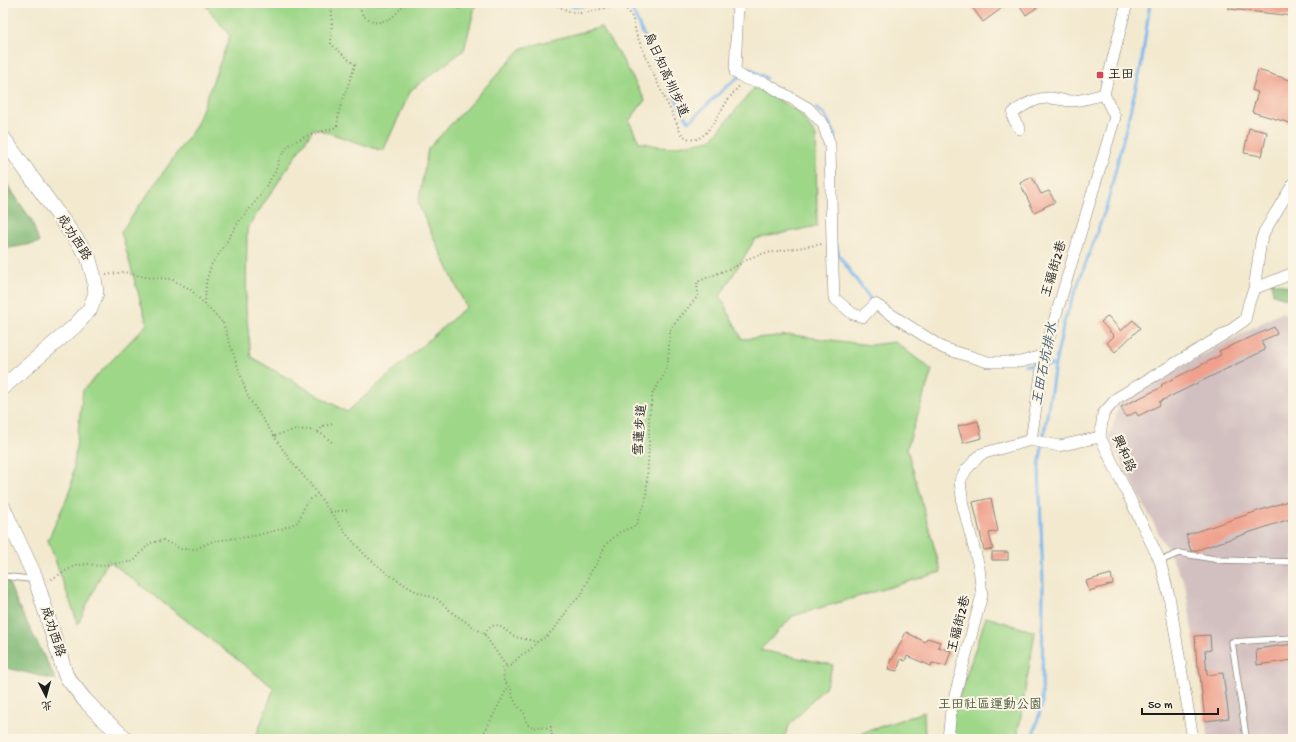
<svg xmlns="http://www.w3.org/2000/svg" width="1296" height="742" viewBox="0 0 1296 742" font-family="'Gochi Hand','LXGW WenKai TC',sans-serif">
	<rect width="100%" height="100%" fill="#fcf5e5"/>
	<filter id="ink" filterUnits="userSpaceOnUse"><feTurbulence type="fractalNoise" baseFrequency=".025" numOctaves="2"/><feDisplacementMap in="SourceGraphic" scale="8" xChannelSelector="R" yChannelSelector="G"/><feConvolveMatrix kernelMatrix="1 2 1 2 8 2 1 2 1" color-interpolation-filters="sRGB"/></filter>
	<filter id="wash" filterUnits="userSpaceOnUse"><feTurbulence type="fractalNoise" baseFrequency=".012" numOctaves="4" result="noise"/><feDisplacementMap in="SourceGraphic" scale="16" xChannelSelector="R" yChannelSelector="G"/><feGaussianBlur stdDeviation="0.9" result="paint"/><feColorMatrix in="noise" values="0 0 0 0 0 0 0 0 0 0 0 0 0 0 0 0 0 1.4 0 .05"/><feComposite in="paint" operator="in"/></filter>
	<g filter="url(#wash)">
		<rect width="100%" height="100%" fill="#f2e9cf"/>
		<path fill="#d2bfc0" d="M1282 312 1293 320V739H1209L1185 584 1109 437 1121 400Z"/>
		<path fill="#9fd789" stroke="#5e7a52" d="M204 3H476L464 50 411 90 383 151 314 128 247 229 246 309 251 357 347 412 466 307 418 204 428 149 522 48 601 27 621 57 645 100 629 121 639 142 667 148 711 140 755 87 799 112 816 136 817 226 755 239 720 296 742 339 792 335 870 345 895 342 932 370 907 448 941 572 793 616 760 650 833 665 826 686 790 724 783 739H255L274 688 108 560 78 624 48 540 71 489 83 390 147 324 121 232 196 126 230 36Z
			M986 617 1035 632 1017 739H945Z
			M924 712 925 739H844Z"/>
		<path fill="#7fb875" stroke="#4e6a48" d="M3 178 32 221 39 243 3 249Z
			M1271 281 1293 288V300L1273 294Z
			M3 569 17 603 56 680 3 667Z"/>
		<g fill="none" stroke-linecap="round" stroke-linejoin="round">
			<path stroke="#7ab6ec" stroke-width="3" d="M567 3 574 7 601 3H629C647 44 666 84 689 122L726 87 739 77
				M744 74 750 69 766 78
				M815 108 824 114 835 134 834 143
				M837 246 839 256 873 303
				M1025 365H1040
				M1045 365H1055
				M1032 739 1042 705 1043 582 1039 466 1055 365 1064 322 1107 205 1141 67 1150 3"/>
		</g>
		<g id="blocks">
			<path fill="#efa18d" d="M969 3H980L983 7 988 3H1009L983 22Z
				M1018 3H1044L1026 15Z
				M1229 3H1293V16L1229 9Z
				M1258 70 1293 81V112L1290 123 1252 112 1258 92 1252 90Z
				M1249 128 1267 132 1262 156 1244 153Z
				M1032 177 1041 194 1049 191 1055 202 1034 212 1020 183Z
				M1108 316 1121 331 1133 320 1140 328 1115 352 1107 343 1114 336 1101 322Z
				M1274 327 1277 334 1261 341 1265 350 1159 402 1160 405 1138 416 1136 412 1126 417 1121 407 1162 387 1161 385 1221 355 1219 351Z
				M978 421 982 438 963 443 958 426Z
				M991 498 998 531 989 533 993 549 984 550 973 502Z
				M1288 501 1293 518 1194 551H1191L1186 535Z
				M992 552H1008V560H992Z
				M1111 574 1113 584 1089 591 1086 581Z
				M906 632 925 642 927 638 940 642 938 647 951 651 946 666 932 663 931 666 907 656 905 661 901 659 897 671 888 669 891 659 892 660Z
				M1210 635 1211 650 1205 651 1207 675 1223 673 1229 718 1205 721 1199 666H1197L1195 636Z
				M1293 644V660L1257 665 1256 649Z"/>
		</g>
	</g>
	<g filter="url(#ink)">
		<use href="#blocks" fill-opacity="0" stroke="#878276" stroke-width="1"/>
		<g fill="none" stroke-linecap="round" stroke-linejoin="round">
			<defs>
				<path id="lane" d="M1160 561 1179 553 1220 560 1293 562
					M3 576 29 579 34 578
					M1246 737 1232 642 1293 638"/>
				<path id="street" d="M738 3 735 72 746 79 765 83 808 108 823 124 830 145 832 242 834 298 853 314 863 317 875 304 943 348 988 362H1021L1044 355
					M1020 129 1013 118V113C1024 104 1036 97 1051 98 1058 99 1065 101 1073 101 1083 100 1094 97 1104 94
					M1254 289 1293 273
					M1031 440 1059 446 1100 437
					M948 739 951 710 982 595 979 567 963 506 960 481 966 470 981 454 1031 440 1044 355 1115 117 1104 94 1127 3
					M1193 739 1169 596 1160 561 1100 437 1103 414 1117 398 1228 332 1245 320 1249 302 1254 289 1261 241 1264 232 1293 184"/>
				<path id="secondary" d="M3 138 88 256 94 278 96 293 90 309 75 326 3 387
					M3 508 35 577 66 676 84 699 102 718 126 739"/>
			</defs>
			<use href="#lane" stroke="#878276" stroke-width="7"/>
			<use href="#street" stroke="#878276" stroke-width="12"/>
			<use href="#secondary" stroke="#878276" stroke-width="16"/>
			<path stroke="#878276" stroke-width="2" stroke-dasharray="1 3" stroke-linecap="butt" d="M357 3 363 16 377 23 392 18 402 7 409 3
				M452 3 460 10 464 3
				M550 3C562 7 568 13 582 13 594 13 615 1 626 9 634 15 634 27 637 36 649 64 661 92 675 119 678 124 678 131 683 135 687 139 694 141 699 138 709 134 722 109 728 100 732 94 736 90 740 85
				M106 275 124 272 145 277 171 279 190 289 222 322
				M205 304 206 282 212 263 219 254 238 223 259 197 275 172 280 157 290 144 306 136 337 127 339 111 355 65 331 44 332 13 329 3
				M223 323 248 397 290 460 311 485 348 536 367 557 388 574 413 590 437 599 454 614 484 634 507 667
				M318 432 323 426 333 424
				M275 436C287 431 306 426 319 433 324 435 329 440 334 444
				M330 512 350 510
				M48 581 76 565 89 564 98 566 134 561 150 543 163 540 181 549H196L213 541 254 536 281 529 298 522 306 503 317 494
				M484 634C496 618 500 627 512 635 518 639 529 639 537 642
				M481 739 508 687
				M552 739 551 727 548 728 541 726 536 728 527 724 524 713 516 704 512 695V691L504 680 503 668 510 666 521 655 530 650 537 642 547 636 557 626 570 606 582 594 590 573 598 562 606 544 620 532 635 526C637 523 638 520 639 516 641 510 645 507 646 500L649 444V416L653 392 664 375 668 361 670 331 675 323 698 296 697 282 738 265 752 257 766 253 822 244"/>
			<use href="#lane" stroke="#fff" stroke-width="5.5"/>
			<use href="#street" stroke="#fff" stroke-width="11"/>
			<use href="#secondary" stroke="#fff" stroke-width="15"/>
		</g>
	</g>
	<rect fill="#d1495b" stroke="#fcf5e5" stroke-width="1.5" x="1096" y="71" width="8" height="8" rx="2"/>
	<g text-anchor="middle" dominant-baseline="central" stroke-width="4" stroke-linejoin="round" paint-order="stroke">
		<g font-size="13" fill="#1c1c1c" stroke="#fcf5e5">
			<text transform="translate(665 75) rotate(66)">烏日知高圳步道</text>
			<text transform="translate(73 238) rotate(57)">成功西路</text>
			<text transform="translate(1055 269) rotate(-73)">王福街2巷</text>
			<text transform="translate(641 430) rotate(-86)">雪蓮步道</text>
			<text transform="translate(1123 454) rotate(66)">興和路</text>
			<text transform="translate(960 624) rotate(-76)">王福街2巷</text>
			<text transform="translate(52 632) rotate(72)">成功西路</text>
		</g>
		<g font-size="13" fill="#1c1c1c" stroke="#fcf5e5" text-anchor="start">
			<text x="1108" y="75">王田</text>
		</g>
		<g font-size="13" fill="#4a5d42" stroke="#fcf5e5">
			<text x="990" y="705">王田社區運動公園</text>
		</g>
		<g font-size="14" font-style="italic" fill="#425a6f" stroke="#fcf5e5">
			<text transform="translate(1046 364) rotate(-79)">王田石坑排水</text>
		</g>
	</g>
	<rect width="1296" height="742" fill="none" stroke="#fcf5e5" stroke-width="16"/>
	<g transform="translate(46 696) rotate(174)" stroke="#fcf5e5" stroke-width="3" paint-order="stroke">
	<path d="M0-3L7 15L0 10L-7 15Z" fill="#1c1c1c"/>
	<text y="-6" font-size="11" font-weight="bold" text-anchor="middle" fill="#1c1c1c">北</text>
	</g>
	<path d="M1142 708v6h76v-6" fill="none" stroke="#1c1c1c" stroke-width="2"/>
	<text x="1148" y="708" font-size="12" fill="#1c1c1c" stroke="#fcf5e5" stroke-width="3" paint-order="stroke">50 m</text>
</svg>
